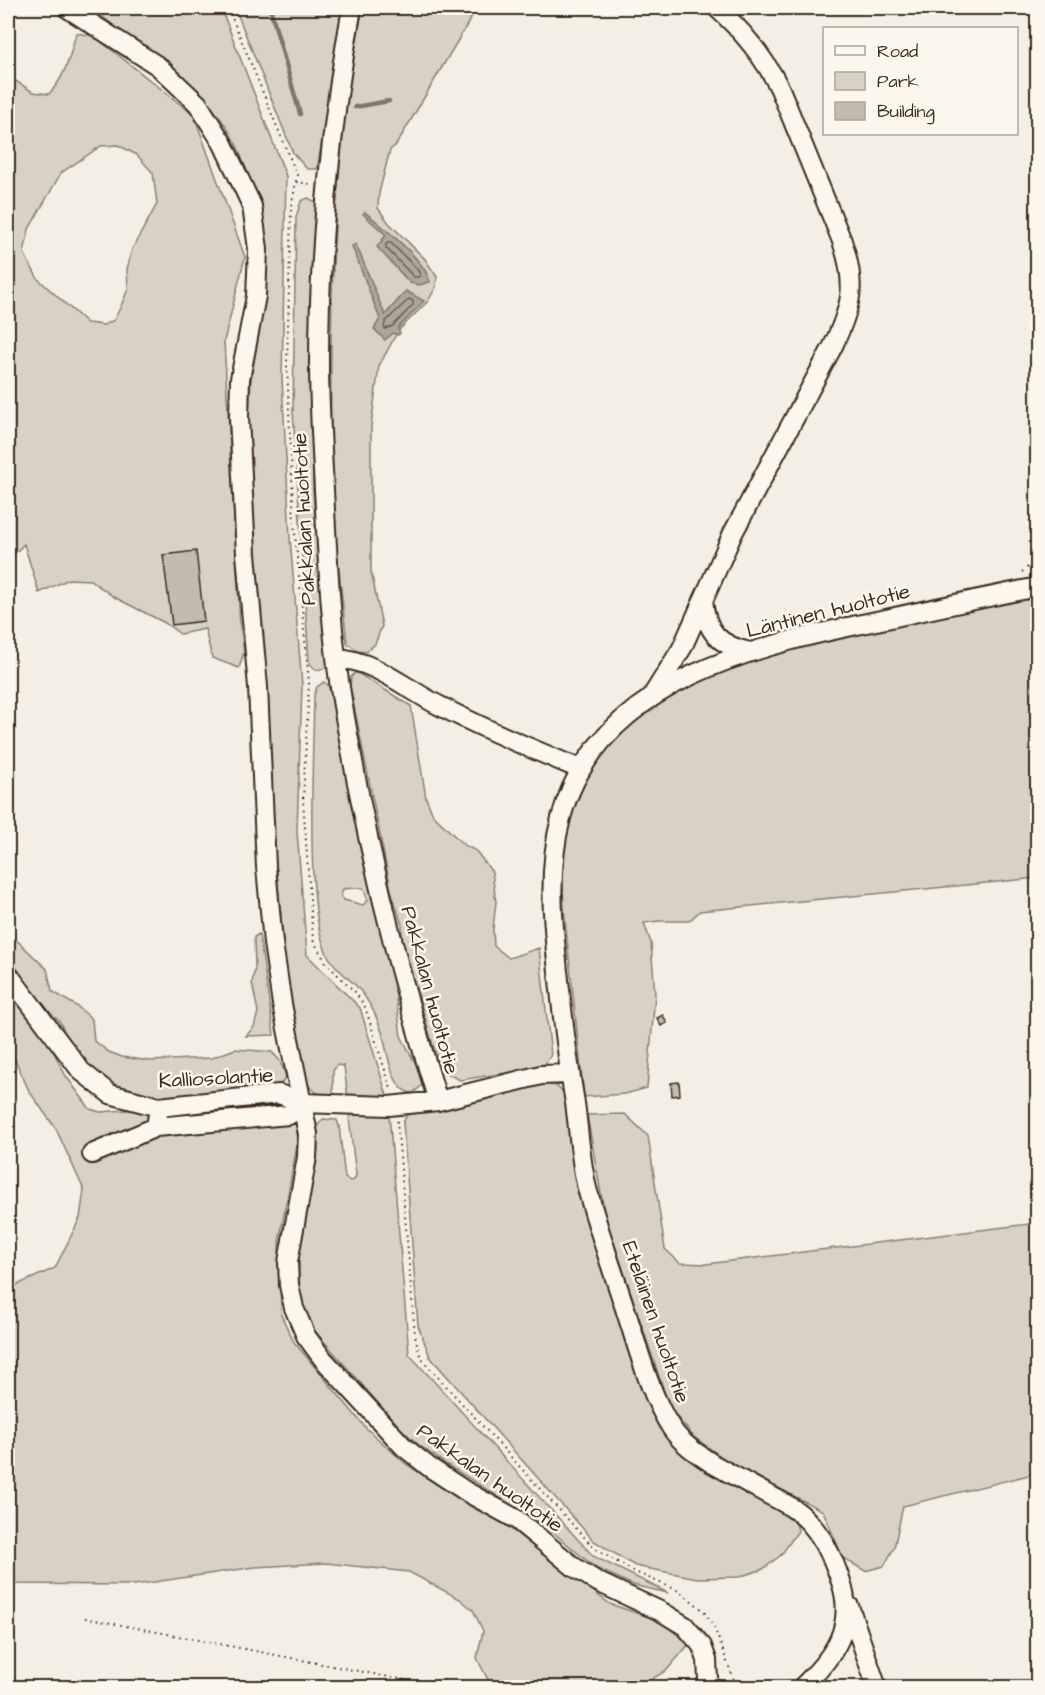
<svg xmlns="http://www.w3.org/2000/svg" width="1045" height="1695" viewBox="0 0 1045 1695" font-family="'Architects Daughter',sans-serif">
	<rect width="100%" height="100%" fill="#f3efe4"/>
	<filter id="ink" filterUnits="userSpaceOnUse"><feTurbulence type="fractalNoise" baseFrequency=".0167" numOctaves="2"/><feDisplacementMap in="SourceGraphic" scale="12" xChannelSelector="R" yChannelSelector="G"/><feConvolveMatrix kernelMatrix="1 2 1 2 8 2 1 2 1" color-interpolation-filters="sRGB"/></filter>
	<g filter="url(#ink)">
		<path fill="#d8d1c6" stroke="#8a7e72" stroke-width="1.5" fill-rule="evenodd" d="M92 8H221L286 176 282 378 290 538 302 685 297 831 307 955 360 1008 388 1099H348L344 1066 337 1065 333 1071V1096C318 1095 311 1093 305 1078L286 971 273 829 250 462 249 413 251 380 261 320 266 275 254 191 238 148 226 126 206 99 169 65 118 29Z
			M235 8H346L317 169H307L293 153Z
			M363 8H477L405 130 396 145 390 150 379 193 378 208 389 223 425 259 437 277 436 287 428 301 398 331 379 366 371 426V571L382 626 375 644 366 652 358 651 347 643C342 596 336 549 333 502 329 453 331 402 331 352 332 237 339 121 363 8Z
			M76 33 94 36 194 115 245 257 224 341 240 625 244 652 239 668 212 658 205 629 180 634 165 623 114 597 90 580 69 579 39 593 24 544 8 560V76L33 92 49 94C66 76 70 56 76 33ZM118 145 137 155 153 173 157 204 132 249 127 269 128 289 121 306 114 320 104 325 87 323 38 279 24 253 29 229 61 173 101 146Z
			M308 198 314 201 318 208 311 346 313 490 325 628 330 662 327 668 316 670 309 663 293 411 296 217 301 201Z
			M1037 595V878L700 911 689 921H659L644 923 651 943 655 995 647 1088 625 1094 584 1097C579 1053 575 1010 570 966 565 921 558 870 568 826 578 781 605 742 641 714 670 691 707 677 742 665 837 631 939 615 1037 595Z
			M356 672 411 706 426 798 433 815 464 845 476 851 492 872 496 902 493 929 494 946 509 958 539 948 551 1055 545 1064 531 1069 460 1080 443 1072 439 1065 402 941V925L391 890 350 686 351 677Z
			M324 682 328 685 331 695 360 847 393 975 401 1036 423 1078 421 1086 413 1093C391 1093 387 1048 382 1032 377 1017 369 1000 358 988 348 977 334 968 327 954 316 928 315 902 313 874 310 814 313 755 314 695L317 687ZM355 888H363L368 900 363 905 344 900 341 896 343 889Z
			M8 932 47 969 52 991 78 1007 92 1019 94 1041 109 1052 122 1057 150 1061 211 1058 235 1049 272 1052 280 1061 286 1076 283 1082 276 1086 166 1098H150L123 1091 89 1068 72 1048 60 1022 32 997 8 963Z
			M259 934 274 1035 246 1036 254 1027 258 1012 252 983 255 967 254 937Z
			M19 1003 51 1047 66 1076 90 1109 100 1112 152 1108 147 1135 282 1120 296 1121 298 1140 279 1242 281 1315 294 1342 366 1428 406 1464 470 1506 504 1524 610 1604 660 1621 689 1644 667 1670 639 1687 537 1688 536 1684H490L477 1658 483 1631 473 1610 460 1599 409 1572 326 1563 255 1567 134 1585 8 1584V1289L55 1268 80 1218 84 1190 56 1129 29 1091 8 1044V1009Z
			M540 1082 555 1085 565 1094 579 1194 628 1350 658 1426 690 1460 737 1489 786 1513 796 1522 798 1531 781 1555 763 1569 739 1577 697 1578 635 1566 594 1541 430 1357 418 1325 403 1123 406 1116 411 1110Z
			M274 1100 283 1104 288 1110 165 1121 163 1112Z
			M353 1113 389 1114 409 1354 593 1556 668 1593 633 1585 596 1568 544 1525 444 1463 419 1445 401 1429 313 1329 303 1311 300 1302 299 1266V1239L318 1149 317 1126 323 1119 337 1120 339 1126 345 1178 350 1181 354 1180 356 1175 349 1118Z
			M625 1114 648 1136 665 1249 680 1263 706 1264 1037 1223V1473L903 1506 894 1548 884 1566 865 1571 843 1558 823 1511 729 1462 694 1437 670 1409 605 1216 587 1115Z"/>
		<path fill="#afa69a" stroke="#817468" stroke-width="1.5" d="M365 212C383 227 425 260 430 282L419 285 410 283 377 247 386 235 363 214Z
			M356 244 385 315 406 291 424 301 398 328 400 333 398 335 393 333 385 340 374 329 380 319 352 246Z"/>
		<g fill="none" stroke-linecap="round" stroke-linejoin="round">
			<path stroke="#695c50" stroke-width="1.5" d="M390 242 417 269 420 274 419 277H414L386 248V244Z
				M409 299 413 301V305L393 326 385 329 384 326 386 321Z"/>
			<path stroke="#817468" stroke-width="4.5" d="M270 8 300 114
				M355 107 389 101"/>
		</g>
		<path fill="#c3bbb0" stroke="#3b2a1e" stroke-width="1.5" d="M196 551 204 621 172 625 163 555Z
			M663 1015 667 1023 661 1026 657 1018Z
			M679 1082 680 1095 672 1096 671 1083Z"/>
		<g fill="none" stroke-linecap="round" stroke-linejoin="round">
			<defs>
				<path id="minor" d="M67 8 158 66 198 104 223 144 252 206 258 249 256 296 240 379 239 417 246 554 258 687 266 867 273 943 282 1004 308 1134 307 1157 288 1262 289 1285 294 1308 306 1336 323 1359 404 1447 429 1467 467 1492 516 1519 574 1567 598 1582 662 1612 685 1626 702 1646 707 1660 708 1679 705 1688
					M352 8C331 124 319 244 319 362 319 405 322 448 324 490 327 546 329 601 336 657 340 697 349 737 356 778 377 887 405 995 438 1101
					M703 600C706 632 719 646 751 652
					M336 658C374 660 405 688 438 705 484 729 532 749 580 769
					M652 696 682 648 733 533 833 346C852 305 857 285 842 241L780 89C764 57 744 32 717 8
					M8 974 81 1071 110 1094 159 1107 279 1094 303 1103 389 1106 438 1101 541 1075 569 1074
					M156 1127 289 1115 303 1103
					M92 1154 156 1127 158 1114
					M849 1606 877 1688
					M801 1688C834 1657 857 1626 840 1579 833 1558 823 1536 806 1519 795 1508 781 1501 767 1494 749 1484 731 1474 713 1464 698 1454 682 1444 672 1429 652 1399 640 1355 629 1321 615 1277 599 1233 587 1188 580 1160 579 1131 575 1103 568 1062 563 1021 559 980 553 927 547 871 561 818 598 678 763 644 886 619 936 608 987 597 1038 587"/>
			</defs>
			<use href="#minor" stroke="#3b2a1e" stroke-width="22"/>
			<path stroke="#3b2a1e" stroke-width="2" stroke-dasharray="1.5 4.5" stroke-linecap="butt" d="M228 8 297 175 291 211 287 366 294 523 309 683 303 800 313 940 326 963 355 992 365 1007 391 1089
				M296 182 311 184
				M1022 572 1038 558
				M397 1121 415 1335 419 1353 425 1363 595 1549 635 1572 679 1591 703 1610 714 1627 737 1688
				M85 1618 446 1688"/>
			<use href="#minor" stroke="#fbf7ec" stroke-width="18"/>
		</g>
	</g>
	<g text-anchor="middle" dominant-baseline="central" stroke-width="5" stroke-linejoin="round" paint-order="stroke">
		<g font-size="21" fill="#3b2a1e" stroke="#fbf7ec">
			<text transform="translate(304 519) rotate(-93)">Pakkalan huoltotie</text>
			<text transform="translate(828 611) rotate(-14)">Läntinen huoltotie</text>
			<text transform="translate(430 990) rotate(75)">Pakkalan huoltotie</text>
			<text transform="translate(216 1078) rotate(-3)">Kalliosolantie</text>
			<text transform="translate(656 1322) rotate(71)">Eteläinen huoltotie</text>
			<text transform="translate(490 1478) rotate(35)">Pakkalan huoltotie</text>
		</g>
	</g>
	<rect width="1045" height="1695" fill="none" stroke="#fbf7ec" stroke-width="30"/>
	<rect x="15" y="15" width="1015" height="1665" fill="none" stroke="#3b2a1e" stroke-width="2" filter="url(#ink)"/>
	<rect x="823" y="27" width="195" height="108" fill="#fbf7ec" stroke="#aea59a" stroke-width="1.5"/>
	<rect x="835" y="46" width="30" height="9" fill="#fbf7ec" stroke="#aea59a" stroke-width="1.5"/>
	<text x="877" y="57" font-size="18" fill="#3b2a1e">Road</text>
	<rect x="835" y="72" width="30" height="18" fill="#d8d1c6" stroke="#aea59a" stroke-width="1.5"/>
	<text x="877" y="87" font-size="18" fill="#3b2a1e">Park</text>
	<rect x="835" y="102" width="30" height="18" fill="#c3bbb0" stroke="#aea59a" stroke-width="1.5"/>
	<text x="877" y="117" font-size="18" fill="#3b2a1e">Building</text>
</svg>
